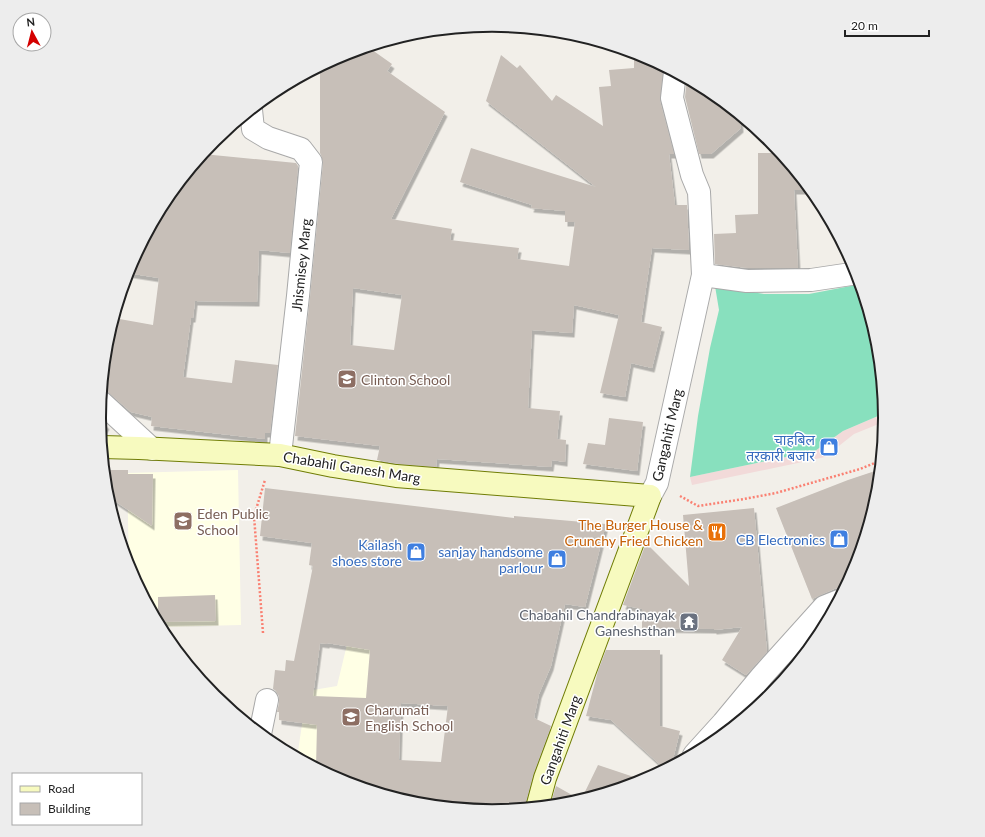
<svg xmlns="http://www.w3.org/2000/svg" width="985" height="837" viewBox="0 0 985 837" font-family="Lato,'Noto Sans Devanagari',sans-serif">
	<defs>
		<filter id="shadow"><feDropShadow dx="2.5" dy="4.5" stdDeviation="0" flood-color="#0004"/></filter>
	</defs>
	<rect width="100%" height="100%" fill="#f2efe9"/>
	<path fill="#f2dad9" d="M885 413 886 421 854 434 825 457 793 464 692 485 690 477 815 451 843 431Z"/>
	<path fill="#ffffe5" d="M238 470 241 625 160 627 129 569 127 473Z
		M350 632 411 639 347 744 342 782 297 758 307 691 337 686Z"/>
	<path fill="#88e0be" d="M861 284 878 342 885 413 843 431 815 451 690 477 698 416 710 348 719 310 715 286 764 294H809Z"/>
	<path fill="#c7bfb8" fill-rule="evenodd" filter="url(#shadow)" d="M368 47 392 64 387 71 445 112 391 219 452 229 450 240 519 248 517 259 569 266 575 222H565V211L531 208 532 205 460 182 471 148 596 187 486 101 501 55 517 68 520 65 552 101 556 95 603 126 599 87 611 86 609 70 634 68V59L648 57 664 66 663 71 660 101 674 154H669L675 205H687L689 250 652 248 641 322 662 327 652 368 631 363 625 397 600 393 619 315 574 305 572 333 532 330 528 408 560 411 557 439 566 440 565 462 552 460 551 467 437 459 436 467 399 464 377 460 380 446 295 436 310 297 323 163 321 155 320 153V67L342 55ZM353 288 402 295 394 350 350 345Z
		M687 78 711 91 740 115 741 128 711 154H699L685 97Z
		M758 153H781L812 190H794L798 268H748L715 264 714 234 736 233 735 215 758 214Z
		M203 154 296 163 298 166 290 253 259 250 257 302 195 301 193 318H191L183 377 232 383 235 360 278 365 270 433H265V439L151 426 152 417 131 412 109 393 104 390H102L107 342 114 318 153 325 159 278 127 273 129 268 165 200Z
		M99 417 107 425 101 435 99 418Z
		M609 418 643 422 637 471 583 464 588 443 605 445Z
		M881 469 878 495 856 569 847 585 834 589 812 599 776 508 848 480Z
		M104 470H128V474H153L152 526 106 495Z
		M265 488 514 518V516L606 524 585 607 565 604 551 666 539 694 534 718 551 726 533 775 525 805V809L492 812 416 804 342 782 316 768 317 725 279 720V712H277L279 703V696L276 691 273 689 275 670 285 671 286 660 294 661 313 566 309 565 312 543 260 536ZM320 643 327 644V643L370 650 366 698 313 696ZM401 703 448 706 441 762 399 760Z
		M754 508 767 652 746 675 722 660 742 627 714 630V629L642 628V609L623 605 646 543 689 586 683 515Z
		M215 595 216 621 158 622V597Z
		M606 650H660V726L680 731 671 767 666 770 611 720 586 716 598 671Z
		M598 765 646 781 569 804 550 806 556 786 581 800Z"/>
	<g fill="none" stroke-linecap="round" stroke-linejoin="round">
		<defs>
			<path id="street" d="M251 110 253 129 268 138 301 149 311 162 298 296 280 455
				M703 275 747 281 811 280 858 273
				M101 402 152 449
				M650 496 657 483 703 275 699 192 692 175 672 98 675 72
				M260 734 267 700
				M694 755 723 723 762 676 824 607 839 601"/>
			<path id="secondary" d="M102 447 139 448 280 455 333 466 396 476 650 496 545 778 537 808"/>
		</defs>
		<use href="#street" stroke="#a9a9a9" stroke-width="24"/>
		<use href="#secondary" stroke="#707d05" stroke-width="24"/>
		<path stroke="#fa8072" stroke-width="2.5" stroke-dasharray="2 2" stroke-linecap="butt" d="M680 496 698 506 744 499 776 493 860 469 882 460
			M263 633 254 516 265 480"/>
		<use href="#street" stroke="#fff" stroke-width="22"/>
		<use href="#secondary" stroke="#f7fabf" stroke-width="22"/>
	</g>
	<defs>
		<symbol id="school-square" viewBox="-11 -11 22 22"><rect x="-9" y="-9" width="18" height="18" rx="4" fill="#8d6e63" stroke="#fff"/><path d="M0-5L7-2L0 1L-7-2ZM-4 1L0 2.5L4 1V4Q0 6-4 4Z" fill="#fff"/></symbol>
		<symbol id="shop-square" viewBox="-11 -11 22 22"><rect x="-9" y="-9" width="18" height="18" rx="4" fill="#3f7fe0" stroke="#fff"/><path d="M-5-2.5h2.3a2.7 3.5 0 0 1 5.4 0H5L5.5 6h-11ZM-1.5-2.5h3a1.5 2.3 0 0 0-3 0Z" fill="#fff"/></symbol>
		<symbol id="restaurant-square" viewBox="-11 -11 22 22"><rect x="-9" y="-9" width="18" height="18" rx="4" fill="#e8710a" stroke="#fff"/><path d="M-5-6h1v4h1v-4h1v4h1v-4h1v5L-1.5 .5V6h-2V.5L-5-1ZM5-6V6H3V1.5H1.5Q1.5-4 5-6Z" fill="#fff"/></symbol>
		<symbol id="temple-square" viewBox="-11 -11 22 22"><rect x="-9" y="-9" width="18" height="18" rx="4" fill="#6b7280" stroke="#fff"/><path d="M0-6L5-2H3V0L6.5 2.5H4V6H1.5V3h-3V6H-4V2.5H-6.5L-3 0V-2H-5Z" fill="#fff"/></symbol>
	</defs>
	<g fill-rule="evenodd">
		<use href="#school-square" x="336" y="368" width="22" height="22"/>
		<use href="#shop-square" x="818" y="436" width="22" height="22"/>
		<use href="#school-square" x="172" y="510" width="22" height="22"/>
		<use href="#restaurant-square" x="706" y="521" width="22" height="22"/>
		<use href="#shop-square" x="828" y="528" width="22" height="22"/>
		<use href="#shop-square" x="405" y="541" width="22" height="22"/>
		<use href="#shop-square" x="546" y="548" width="22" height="22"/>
		<use href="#temple-square" x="678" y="611" width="22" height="22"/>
		<use href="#school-square" x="340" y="706" width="22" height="22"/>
	</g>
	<g text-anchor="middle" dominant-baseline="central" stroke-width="3" stroke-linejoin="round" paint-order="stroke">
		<g font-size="14" fill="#222" stroke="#fff">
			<text transform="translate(301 265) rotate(-84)">Jhismisey Marg</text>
			<text transform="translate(667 435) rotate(-77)">Gangahiti Marg</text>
			<text transform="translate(352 467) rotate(9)">Chabahil Ganesh Marg</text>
			<text transform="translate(560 740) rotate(-70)">Gangahiti Marg</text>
		</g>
		<g font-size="14" fill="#785e54" stroke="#fff" text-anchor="start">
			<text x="361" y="379">Clinton School</text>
			<text x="197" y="513">Eden Public<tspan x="197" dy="16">School</tspan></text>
			<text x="365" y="709">Charumati<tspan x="365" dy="16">English School</tspan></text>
		</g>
		<g font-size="14" fill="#366cbe" stroke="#fff" text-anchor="end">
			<text x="815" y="439">चाहबिल<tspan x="815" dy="16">तरकारी बजार</tspan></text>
			<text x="825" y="539">CB Electronics</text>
			<text x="402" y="544">Kailash<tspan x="402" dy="16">shoes store</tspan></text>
			<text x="543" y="551">sanjay handsome<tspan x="543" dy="16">parlour</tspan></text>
		</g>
		<g font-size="14" fill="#c56008" stroke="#fff" text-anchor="end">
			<text x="703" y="524">The Burger House &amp;<tspan x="703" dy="16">Crunchy Fried Chicken</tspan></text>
		</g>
		<g font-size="14" fill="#5b616d" stroke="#fff" text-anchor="end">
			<text x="675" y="614">Chabahil Chandrabinayak<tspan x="675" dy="16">Ganeshsthan</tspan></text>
		</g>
	</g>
	<path d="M0 0H985V837H0ZM106 418a386 386 0 1 1 772 0a386 386 0 1 1-772 0Z" fill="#ededed" fill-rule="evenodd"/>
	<path fill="none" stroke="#222" stroke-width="2" d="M106 418a386 386 0 1 1 772 0a386 386 0 1 1-772 0Z"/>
	<rect x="12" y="773" width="130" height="52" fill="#ffffff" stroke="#a7a7a7"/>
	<rect x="20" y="786" width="20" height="6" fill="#f7fabf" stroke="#a7a7a7"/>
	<text x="48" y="793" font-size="12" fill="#222222">Road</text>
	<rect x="20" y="803" width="20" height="12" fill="#c7bfb8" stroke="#a7a7a7"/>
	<text x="48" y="813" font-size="12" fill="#222222">Building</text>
	<g transform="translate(32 32) rotate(353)"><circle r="19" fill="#ffffff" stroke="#a7a7a7"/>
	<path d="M0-3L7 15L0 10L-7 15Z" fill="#d40000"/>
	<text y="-6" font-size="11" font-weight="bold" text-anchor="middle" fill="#222222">N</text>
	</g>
	<path d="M845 30v6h84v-6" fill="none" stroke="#222222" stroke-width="2"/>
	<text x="851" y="30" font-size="12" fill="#222222" stroke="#ffffff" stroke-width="3" paint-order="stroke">20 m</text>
</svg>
